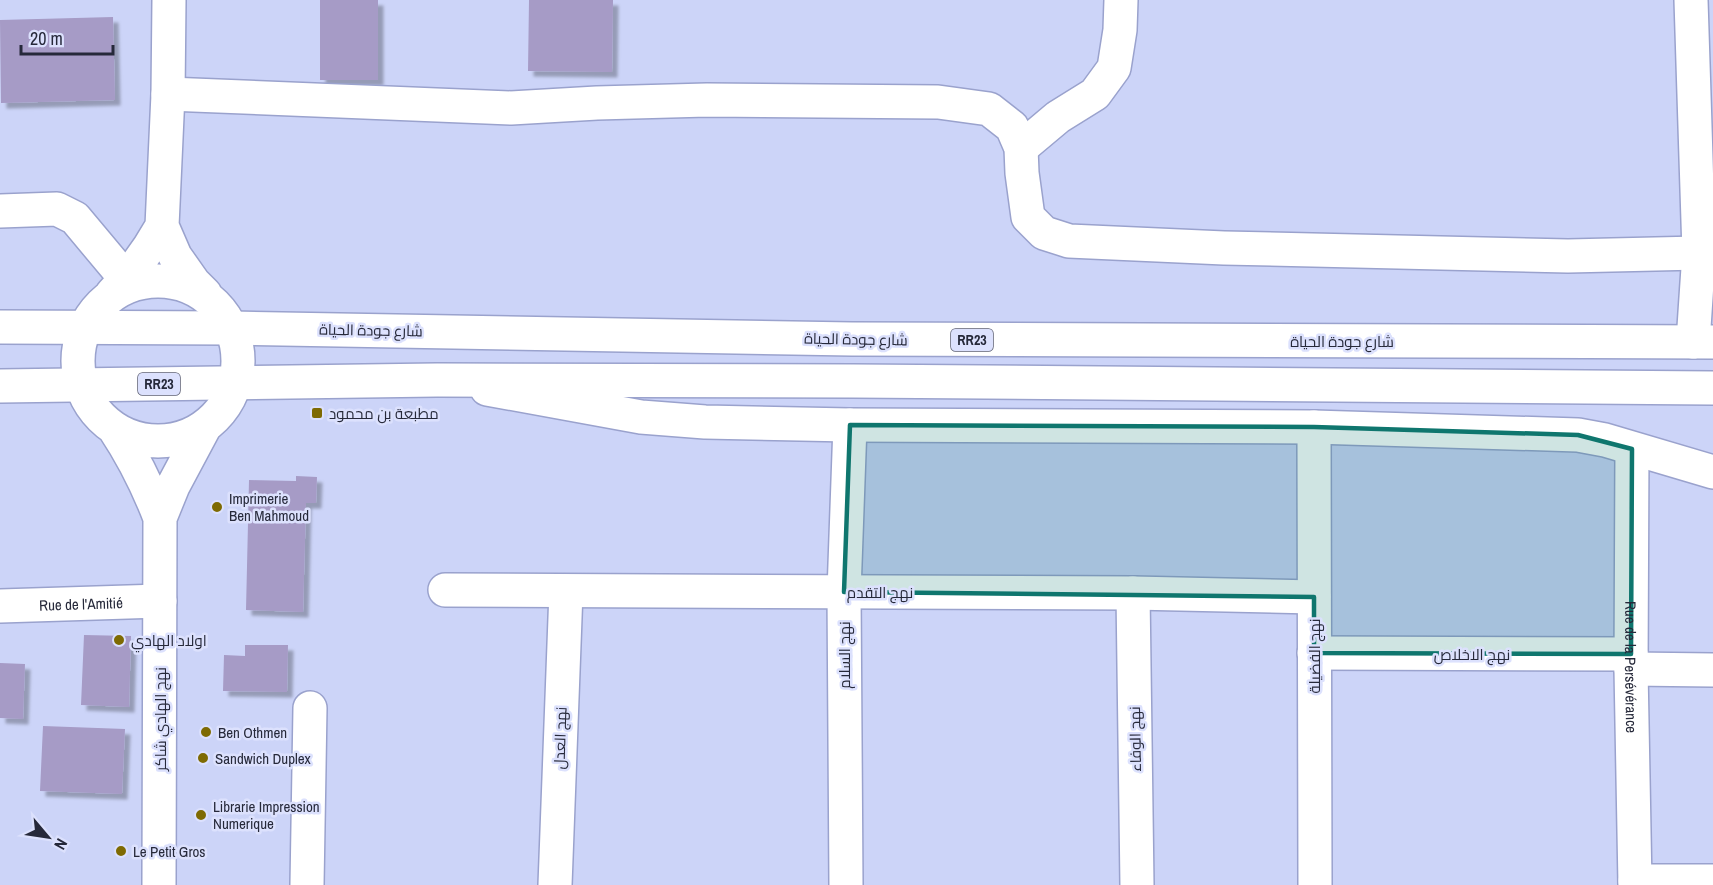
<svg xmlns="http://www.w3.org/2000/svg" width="1713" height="885" viewBox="0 0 1713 885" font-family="'Archivo Narrow',Cairo,sans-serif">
	<defs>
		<filter id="shadow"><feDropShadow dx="5.5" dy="5.5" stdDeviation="1.5" flood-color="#0004"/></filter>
	</defs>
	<rect width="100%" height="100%" fill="#ccd4f8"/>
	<path fill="#a69bc6" filter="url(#shadow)" d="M320 0H378V80H320Z
		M529 0H613L612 72 528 71Z
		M113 17 115 100 1 103 0 20Z
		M296 476 317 477 316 503H306L303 612 246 610 249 480 296 481Z
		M84 635 131 636 129 707 81 705Z
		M245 645H288L287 692 223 691 224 655 245 656Z
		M0 663 25 664 23 719 0 718Z
		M43 726 125 729 122 794 40 791Z"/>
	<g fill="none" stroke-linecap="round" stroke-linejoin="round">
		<defs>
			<g id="street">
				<path d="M1691 0 1699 253 1693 342"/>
				<path d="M168 94 511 108 597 103 707 100 938 102 989 109 1012 127 1021 148 1022 173 1028 217 1044 233 1069 241 1224 248 1568 256 1699 253"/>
				<path d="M1021 148 1058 117 1095 94 1114 68 1120 30 1121 0"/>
				<path d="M0 211 57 209 75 218 126 279"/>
				<path d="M487 389 641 417 705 422 850 425 1314 427 1578 435 1605 440 1713 472"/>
				<path d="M1314 427 1315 885"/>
				<path id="s1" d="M1632 449 1631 669 1635 885"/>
				<path d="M445 590 1133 593 1314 597"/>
				<path d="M1133 593 1137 885"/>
				<path id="s2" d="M0 606 160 601"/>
				<path d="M1314 653 1631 654"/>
				<path d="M1631 669 1713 670"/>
				<path d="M1635 881H1713"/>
				<path d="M307 885 310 708"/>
				<path d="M555 885 566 591"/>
				<path d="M846 885 844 592 850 425"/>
			</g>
			<path id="secondary" d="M169 0 168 94 162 226 175 256 194 283 205 294
				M78 361a80 80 0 1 1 160 0a80 80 0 1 1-160 0Z
				M112 294C132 273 148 251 162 226
				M114 428C134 458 147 484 160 518L159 885
				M160 518 173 486 205 426"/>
			<path id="highway" d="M0 327 232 328 852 339 1713 342
				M0 386 437 380 853 381 1713 388"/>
		</defs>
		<use href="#street" stroke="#9aa2cd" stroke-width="36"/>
		<use href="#secondary" stroke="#9aa2cd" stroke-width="36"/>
		<use href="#highway" stroke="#9aa2cd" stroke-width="36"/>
		<use href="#street" stroke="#fff" stroke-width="33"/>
		<use href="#secondary" stroke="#fff" stroke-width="33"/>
		<use href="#highway" stroke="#fff" stroke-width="33"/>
	</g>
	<path fill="#0f766e" fill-opacity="0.2" stroke="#0f766e" stroke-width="4.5" stroke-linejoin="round" d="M850 425 1314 427 1578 435 1632 449 1631 654 1314 653V597L844 592Z"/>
	<g fill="#7e6a02" stroke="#dce1fd" stroke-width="2">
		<rect x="311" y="407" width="12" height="12" rx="3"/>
		<circle cx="217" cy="507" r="6"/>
		<circle cx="119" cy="640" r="6"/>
		<circle cx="206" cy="732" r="6"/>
		<circle cx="203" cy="758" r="6"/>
		<circle cx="201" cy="815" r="6"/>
		<circle cx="121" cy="851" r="6"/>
	</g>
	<g text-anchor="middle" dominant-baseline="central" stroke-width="5" stroke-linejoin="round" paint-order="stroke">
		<g fill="#dce1fd" stroke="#5d6074" stroke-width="1.5">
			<rect x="951" y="329" width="42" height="22" rx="4.5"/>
			<rect x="138" y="373" width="42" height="22" rx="4.5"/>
		</g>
		<g font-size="14" font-weight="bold" fill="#26293a">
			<text x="972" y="340">RR23</text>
			<text x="159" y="384">RR23</text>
		</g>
		<g font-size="15" fill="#26293a" stroke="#dce1fd">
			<text transform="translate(371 330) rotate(1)">شارع جودة الحياة</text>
			<text transform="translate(856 339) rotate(1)">شارع جودة الحياة</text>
			<text x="1342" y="341">شارع جودة الحياة</text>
			<text x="880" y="592">نهج التقدم</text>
			<text stroke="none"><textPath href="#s2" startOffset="81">Rue de l'Amitié</textPath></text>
			<text x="1472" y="654">نهج الاخلاص</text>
			<text transform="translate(844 655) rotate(-90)">نهج السلام</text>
			<text transform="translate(1314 656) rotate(-90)">نهج الفضيلة</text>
			<text stroke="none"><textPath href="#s1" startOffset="218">Rue de la Persévérance</textPath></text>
			<text transform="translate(160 719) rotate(-90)">نهج الهادي شاكر</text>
			<text transform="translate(560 738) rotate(-88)">نهج العدل</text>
			<text transform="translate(1135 739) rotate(-91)">نهج الوفاء</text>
		</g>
		<g font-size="15" fill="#26293a" stroke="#dce1fd" text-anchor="start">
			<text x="329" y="413">مطبعة بن محمود</text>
			<text x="229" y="498">Imprimerie<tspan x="229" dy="17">Ben Mahmoud</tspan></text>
			<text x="131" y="640">اولاد الهادي</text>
			<text x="218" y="732">Ben Othmen</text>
			<text x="215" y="758">Sandwich Duplex</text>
			<text x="213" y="806">Librarie Impression<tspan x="213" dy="17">Numerique</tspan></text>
			<text x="133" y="851">Le Petit Gros</text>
		</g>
	</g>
	<g transform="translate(48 837) rotate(119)" stroke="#dce1fd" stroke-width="4.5" paint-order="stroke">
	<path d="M0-4.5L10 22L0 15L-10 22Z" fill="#26293a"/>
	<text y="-9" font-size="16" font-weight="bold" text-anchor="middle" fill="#26293a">N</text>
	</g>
	<path d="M21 45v9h92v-9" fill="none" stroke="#26293a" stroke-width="3"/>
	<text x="30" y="45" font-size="18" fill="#26293a" stroke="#dce1fd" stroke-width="4.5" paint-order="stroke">20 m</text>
</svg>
